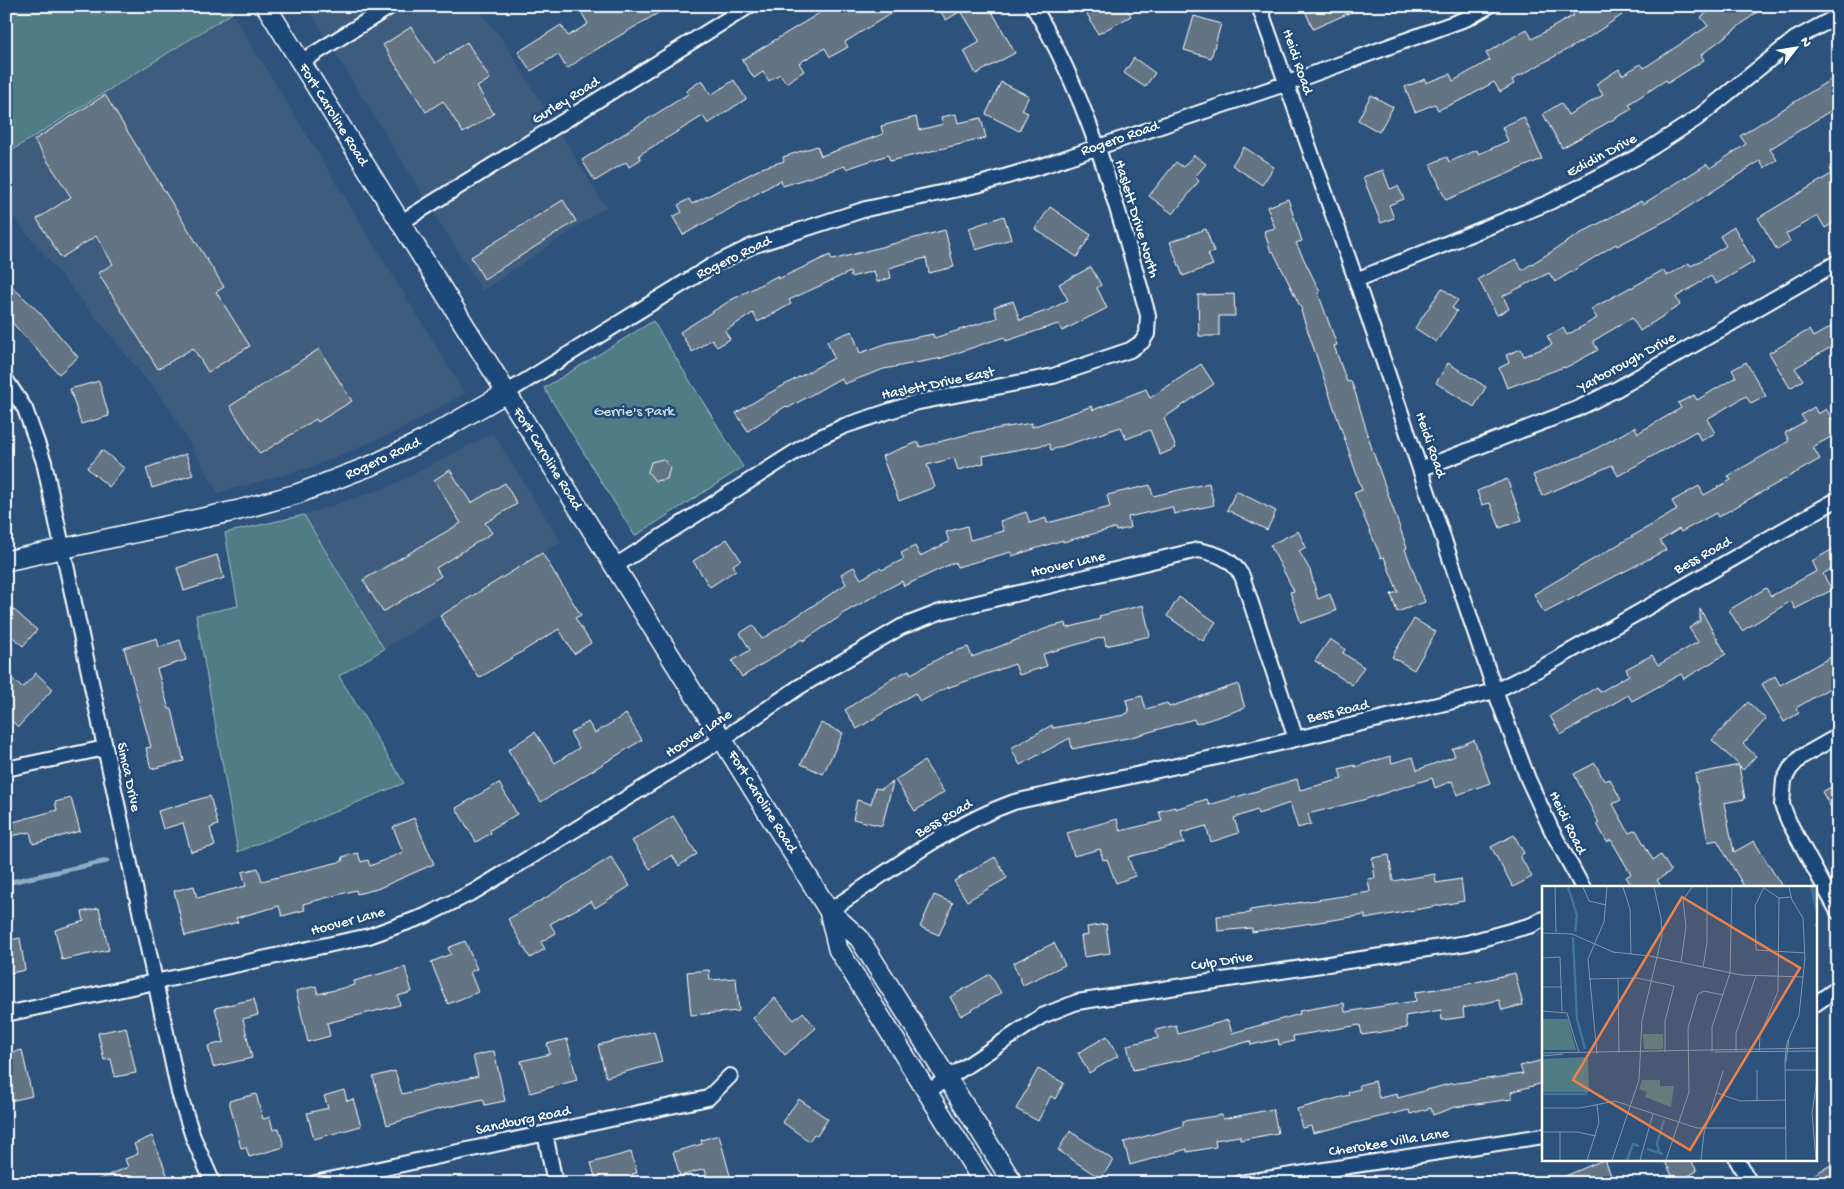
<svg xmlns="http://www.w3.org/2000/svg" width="1844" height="1189" viewBox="0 0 1844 1189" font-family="'Gochi Hand',sans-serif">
	<rect width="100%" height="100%" fill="#2d527c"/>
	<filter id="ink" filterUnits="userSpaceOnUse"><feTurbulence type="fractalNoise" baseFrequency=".02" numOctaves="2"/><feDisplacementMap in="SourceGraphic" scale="10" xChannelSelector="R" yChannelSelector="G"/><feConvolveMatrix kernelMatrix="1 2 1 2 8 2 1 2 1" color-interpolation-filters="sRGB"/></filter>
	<g filter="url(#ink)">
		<path fill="#3e5c7e" d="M306 6H475L500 36 606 207 482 291Z
			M232 13 465 393 398 431 312 467 218 493 168 406 6 208V154Z
			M493 433 561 542 384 649 304 515 388 487Z"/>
		<path fill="#4f7c85" stroke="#a7bec2" d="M6 6H228L232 13 6 154Z
			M653 321 743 467 635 536 544 388Z
			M304 515 384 649 339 676 404 783 238 852 196 615 238 606 225 533Z"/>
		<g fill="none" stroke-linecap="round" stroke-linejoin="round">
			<path stroke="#8cadc4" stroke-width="5" d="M6 883 107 861"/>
		</g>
		<path fill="#647484" stroke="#fff" d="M578 6H670L582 58 567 69 558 54 531 71 518 52 561 25 568 36 588 24Z
			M831 6H903L845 42 848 47 830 57 825 48 799 63 804 71 786 83 780 74 769 81 763 72 754 78 742 60Z
			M937 6H989L1015 53 976 74 964 51 980 42 961 11 946 20Z
			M1101 6H1125L1131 16 1098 34 1087 14Z
			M1303 6H1365L1313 29Z
			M1569 6H1616L1622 15 1588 38 1512 80 1514 84 1500 92 1494 82 1466 98 1438 110 1435 104 1415 112 1405 87 1425 79 1426 83 1450 74 1453 81 1490 60 1486 53 1527 29 1532 39 1574 15Z
			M1716 6H1765L1701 55 1704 60 1668 83 1666 80 1629 104 1632 109 1562 148 1543 114 1561 103 1568 115 1603 95 1596 84 1619 69 1622 75 1641 64 1644 68 1708 26 1701 17Z
			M1194 16 1221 24 1211 58 1184 50Z
			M411 27 435 63 467 42 490 79 477 87 494 114 463 133 443 101 426 112 383 45Z
			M1134 58 1155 73 1145 87 1124 73Z
			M1838 75V106L1770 149 1777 160 1764 168 1760 161 1671 218 1617 246 1616 244 1555 282 1549 273 1503 296 1509 309 1497 315 1478 279 1516 259 1522 270 1583 232 1641 201 1643 204 1707 164 1710 168 1746 144 1740 136Z
			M702 80 711 95 734 80 746 99 708 124 703 116 639 155 641 159 629 167 626 162 595 181 582 160 688 94 686 91Z
			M1001 82 1029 96 1022 110 1028 113 1019 131 986 114Z
			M105 95 224 287 216 292 250 346 208 372 193 348 158 369 98 273 113 264 96 236 61 258 37 219 71 197 34 140Z
			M1371 95 1393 107 1379 132 1358 120Z
			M956 114 958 123 981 118 986 138 890 161 888 155 846 169 845 166 783 186 781 180 683 235 673 217 682 212 678 205 689 199 692 204 762 168 784 161 783 157 817 146 821 156 883 134 881 126 916 117 919 130 943 124 941 117Z
			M1524 117 1542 159 1446 200 1430 164 1447 157 1449 162 1477 150 1479 154 1508 141 1502 127Z
			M1244 147 1274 167 1262 185 1232 165Z
			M1194 155 1206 164 1195 177 1199 181 1173 214 1149 196 1176 162 1183 167Z
			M1383 170 1390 189 1398 186 1404 199 1389 205 1394 218 1381 223 1363 177Z
			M1838 170V220L1825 228 1818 216 1786 234 1790 242 1777 250 1758 218Z
			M1288 199 1302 241 1296 243 1320 292 1318 293 1337 345 1334 346 1347 382 1351 381 1356 395 1372 449 1407 548 1405 549 1425 602 1397 612 1391 594 1398 592 1384 557 1381 558 1354 493 1362 490 1301 311 1302 310 1273 251 1271 252 1264 231 1275 228 1267 207Z
			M563 200 576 221 484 279 471 257Z
			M1050 207 1091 235 1077 257 1035 229Z
			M1004 216 1011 239 976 250 969 228Z
			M1734 227 1754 262 1716 284 1711 276 1676 297 1680 305 1640 331 1632 318 1593 341 1598 350 1565 368 1564 367 1507 388 1499 368 1509 363 1506 355 1521 349 1524 356 1552 345 1547 336 1563 328 1567 335 1597 318 1591 309 1631 287V288L1663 270 1667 276 1689 263 1691 266 1726 246 1720 236Z
			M1206 229 1214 252 1208 254 1213 265 1183 276 1170 242Z
			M945 230 954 267 929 273 926 258 895 266 889 269 891 278 877 282 874 271 851 277 850 272 789 300 791 304 758 322 753 313 725 331 730 339 717 347 712 339 692 352 680 332 731 300 777 276 778 279 830 255 832 260Z
			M1091 267 1101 285 1097 288 1107 308 1062 331 1058 324 1006 341 1004 337 942 358 884 369 844 384 841 378 788 408 786 406 748 431 736 413 764 396 834 358 827 341 852 331 860 353 888 343 933 334 934 338 997 318 994 307 1013 301 1020 320 1049 310 1068 300 1059 284Z
			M6 281 39 312 78 357 59 374 6 316Z
			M1442 288 1458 300 1452 308 1457 311 1436 342 1415 328Z
			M1234 294 1235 316H1219V336H1199L1198 295Z
			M1838 323V343L1795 368 1803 380 1790 388 1769 353 1809 330 1813 337Z
			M319 349 352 401 318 422 316 419 260 454 230 406Z
			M1746 362 1766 396 1751 404 1746 396 1707 419 1715 433 1701 441 1696 431 1618 476 1612 465 1542 496 1533 475 1586 454 1635 427 1638 433 1681 408 1678 403 1694 395 1697 400 1736 377 1732 370Z
			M1448 363 1486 387 1474 407 1436 383Z
			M1201 364 1214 384 1164 418 1176 448 1160 455 1150 430 1126 439 1121 427 1051 450 1049 444 983 456 984 463 958 470 954 458 927 465 935 487 899 501 882 456 918 442 920 447 976 432 1032 423V427L1092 406 1093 410 1146 389 1150 398Z
			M99 381 109 416 81 424 70 389Z
			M1814 407 1818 414 1826 409 1838 428V433L1813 447 1820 459 1718 517 1716 513 1681 532 1679 529 1660 541 1666 550 1544 613 1534 594 1677 510 1672 501 1699 486 1704 495 1731 480 1728 476 1789 441 1785 433 1805 421 1801 415Z
			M102 450 124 468 109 487 87 468Z
			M186 454 193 475 152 488 146 468Z
			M663 459 670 467 667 479 655 481 648 472 651 462Z
			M450 470 471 503 505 483 517 504 485 523 492 533 436 568 441 576 383 612 363 580 461 523 434 480Z
			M1507 479 1522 520 1500 528 1490 503 1482 505 1477 491Z
			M1209 483 1214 505 1174 514 1172 507 1128 517 1130 528 1116 531 1115 528 1063 542V540L1012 556 1011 552 957 567 955 562 904 586 902 581 840 615 841 616 803 641 802 639 742 677 732 661 750 650 740 633 753 625 762 639 846 584 841 574 854 567 861 579 880 568 882 570 904 559 901 553 915 546 920 556 949 542 946 532 967 526 970 540 1004 531 1000 521 1026 512 1030 523 1046 518 1047 523 1110 507 1107 495 1150 485 1153 496Z
			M1236 491 1276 511 1267 530 1227 510Z
			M1298 531 1306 547 1299 551 1310 570 1318 599 1330 594 1336 611 1301 623 1290 592 1294 591 1270 545Z
			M727 539 741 560 733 565 736 570 710 587 693 561Z
			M1838 546V565L1823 574 1832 590 1795 609 1791 601 1742 631 1729 610 1766 588 1771 596 1817 571 1812 561Z
			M542 553 581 615 575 618 591 643 574 654 559 629 479 678 440 616Z
			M217 555 224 578 184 591 177 568Z
			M1179 597 1216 622 1203 641 1167 616Z
			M6 603 37 630 23 646 6 631Z
			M1143 605 1150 636 1106 646 1104 637 1043 654 1047 666 1019 675 1015 664 944 689 920 702 915 693 857 729 845 710 891 679 909 670 911 674 947 654 968 647 972 657 1050 627 1066 623 1067 628 1100 619 1099 616Z
			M1700 609 1726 654 1684 679 1681 674 1632 701 1628 695 1561 735 1550 716 1597 687 1600 692 1629 675 1626 669 1652 655 1658 665 1698 642 1689 628 1700 621Z
			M1414 619 1436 632 1414 670 1392 657Z
			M157 638 159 647 180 640 186 660 157 669 169 709H172L184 761 151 769 146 748 151 747 124 648Z
			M1330 639 1345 649 1343 653 1364 667 1352 685 1315 661Z
			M1838 653V683L1796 708 1799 713 1784 722 1762 684 1775 676 1780 685Z
			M36 673 53 689 18 727 6 715V689L14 680 22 688Z
			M1238 684 1245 708 1196 724 1194 719 1132 737 1072 749 1070 738 1020 765 1011 748 1052 725 1053 728 1124 715 1129 712 1126 700 1142 696 1146 709 1167 703 1169 707Z
			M1748 702 1766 719 1743 744 1756 756 1743 770 1739 766 1745 799 1724 803 1734 852 1754 841 1783 888H1745L1717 840 1708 842 1695 774 1739 765 1712 740Z
			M626 714 642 740 541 802 508 750 535 732 555 763 579 748 570 733 588 722 595 733Z
			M821 723 843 733 823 774 801 764Z
			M1474 740 1490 783 1457 795 1452 781 1435 788 1432 778 1363 800 1308 814 1311 824 1298 828 1290 803 1258 814 1257 810 1234 818 1239 833 1211 842 1206 826 1181 833 1184 843 1128 857 1135 876 1116 883 1107 859 1103 860 1100 849 1074 856 1067 833 1117 819 1120 831 1162 821 1159 811 1175 807V809L1207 799 1209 805 1297 779 1300 790 1342 779 1339 769 1355 765V767L1390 756 1392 763 1413 757 1417 770 1455 756 1452 749Z
			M924 761 944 792 915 811 895 780Z
			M1595 763 1604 781 1610 779 1621 800 1613 804 1629 833 1636 830 1653 860 1661 855 1671 871 1657 880 1662 888H1633L1626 877 1631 874 1611 840 1607 842 1597 824 1599 823 1574 774Z
			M893 782 882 826 853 819 857 800 871 804 875 788 881 789Z
			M499 783 517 814 490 830 491 833 476 842 456 808Z
			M1838 783V819L1822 792Z
			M210 796 218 825 210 828 215 846 191 852 183 823 163 829 158 811Z
			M71 798 80 831 33 844 30 832 6 837V824L57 810 55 802Z
			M673 816 697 854 679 866 672 855 650 869 632 841Z
			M414 818 434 864 377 889 357 894 356 890 303 904 305 910 282 916 279 906 236 918 238 922 185 936 174 891 194 886 197 898 246 886 242 872 258 868 262 881 343 861 342 857 358 853 361 862 368 860 370 866 403 852 393 827Z
			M1514 835 1524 853 1520 856 1532 877 1513 887 1491 847Z
			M1389 855 1393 881 1435 874 1436 883 1461 879 1464 901 1365 919V915L1252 932V928L1218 931 1217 916 1250 913V910L1370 892 1368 879 1375 878 1372 858Z
			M611 857 630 886 595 908 591 901 550 924 556 933 541 942 545 949 530 958 508 919 547 897Z
			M995 857 1007 878 967 901 954 881Z
			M934 895 953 903 939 935 920 927Z
			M99 908 109 950 62 960 55 930 84 921 82 912Z
			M1106 924 1110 953 1084 957 1081 936 1088 935 1087 927Z
			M20 938 25 970 6 974V941Z
			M465 941 477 969 470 972 478 992 448 1004 431 962 451 954 448 948Z
			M1054 943 1065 965 1023 985 1013 963Z
			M405 967 412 992 398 996 400 1005 327 1023 330 1036 308 1042 296 991 316 986 318 994 355 985 354 981Z
			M709 970 710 980 736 978 739 1011 691 1015 687 972Z
			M1515 973 1523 1005 1502 1010 1499 1000 1463 1008 1464 1017 1442 1020 1441 1010 1405 1016 1407 1028 1362 1035 1360 1025 1293 1036 1294 1041 1279 1045 1278 1039 1251 1045 1250 1041 1192 1058 1133 1070 1127 1045 1158 1038 1156 1030 1176 1025 1178 1034 1228 1020 1232 1033 1300 1014 1299 1011 1344 1003 1345 1012 1416 1001 1415 992 1459 986Z
			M990 974 1001 993 961 1016 950 997Z
			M775 998 794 1020 803 1012 816 1028 785 1055 753 1018Z
			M254 999 258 1015 243 1019 252 1058 213 1067 208 1046 224 1042 215 1008Z
			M126 1027 136 1073 115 1077 111 1059 104 1060 98 1033Z
			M654 1031 662 1062 606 1077 598 1045Z
			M1107 1036 1118 1056 1089 1073 1078 1053Z
			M567 1039 577 1080 530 1093 521 1061 550 1054 547 1044Z
			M22 1050 32 1096 10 1101 6 1083V1054Z
			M494 1051 505 1101 485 1105 483 1099 439 1109 387 1125 373 1077 395 1071 402 1094 478 1076 473 1056Z
			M1543 1060V1083L1511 1092 1512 1099 1455 1107 1433 1115 1431 1108 1410 1114 1409 1110 1313 1133 1311 1126 1302 1128 1297 1109 1349 1095 1348 1092 1360 1089 1359 1085 1375 1081 1379 1098 1397 1094 1398 1098 1449 1084 1523 1074 1520 1066Z
			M1038 1069 1064 1083 1055 1099 1051 1096 1038 1121 1016 1109Z
			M344 1090 347 1101 353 1099 361 1126 314 1139 307 1113 328 1108 324 1096Z
			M256 1094 263 1119 270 1117 273 1130 279 1128 284 1147 249 1157 246 1147 241 1148 229 1101Z
			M799 1099 828 1119 817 1136 814 1134 809 1141 782 1122Z
			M1273 1109 1278 1133 1240 1140V1136L1215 1140 1216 1147 1187 1152V1149L1130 1165 1124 1142 1183 1126V1121L1222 1115 1223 1119Z
			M1070 1131 1113 1160 1101 1179 1058 1150Z
			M719 1135 732 1183H708L705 1169 680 1176 673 1152 702 1144 701 1140Z
			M152 1136 168 1177 155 1183H91L128 1167 125 1159 138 1154 134 1144Z
			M631 1152 637 1173 632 1174 634 1183H597L591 1163Z
			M1605 1160 1614 1183H1549L1603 1160Z
			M1664 1160H1691L1697 1171 1676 1183Z
			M1838 1161V1183H1799Z"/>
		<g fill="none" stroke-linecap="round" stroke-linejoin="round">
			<defs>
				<path id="street" d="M1259 6 1356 280 1495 691 1528 779 1551 829 1583 888
					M301 62 391 6
					M400 223 749 6
					M1356 280 1550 202 1637 157 1696 119 1795 39 1838 16
					M6 380 25 409 44 462 179 1093 193 1137 213 1183
					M506 393 713 265 752 246 866 209 977 185 1045 165 1288 83 1468 18 1489 6
					M1420 469 1577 409 1617 389 1838 262
					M615 566 814 440 844 426 914 403 1053 376 1130 350 1142 342 1147 334 1148 315C1118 210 1090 100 1033 6
					M1838 736 1801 757 1790 769 1784 780 1782 805 1789 822 1838 912
					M6 769 105 748
					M829 911C888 872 947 826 1014 802L1271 745 1495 691 1539 669 1838 499
					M1815 1004 1838 988
					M6 1014 369 936 425 916 475 891 723 739 799 687 901 627 940 612 1198 550C1218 554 1231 558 1242 576L1296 739
					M927 1092 1042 1016 1077 1002 1467 943 1532 925 1543 919
					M545 1133 555 1183
					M1737 1160 1750 1183
					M1317 1171 1320 1183
					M315 1183 708 1098 730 1076
					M1240 1183 1543 1136"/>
				<path id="secondary" d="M266 6 829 911 859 938 1013 1183
					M6 561 239 510 297 494 375 464 424 440 506 393
					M829 911 838 949 984 1183"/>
			</defs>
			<use href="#street" stroke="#fff" stroke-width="18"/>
			<use href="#secondary" stroke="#fff" stroke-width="22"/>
			<use href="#street" stroke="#1f4a7a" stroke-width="14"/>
			<use href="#secondary" stroke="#1f4a7a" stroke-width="19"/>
		</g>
	</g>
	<g text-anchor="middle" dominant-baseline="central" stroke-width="5" stroke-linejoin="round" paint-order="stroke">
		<g font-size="15" fill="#fff" stroke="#1f4a7a">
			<text transform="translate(1297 62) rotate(71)">Heidi Road</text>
			<text transform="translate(566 101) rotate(-32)">Gurley Road</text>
			<text transform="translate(333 115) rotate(58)">Fort Caroline Road</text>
			<text transform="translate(1120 139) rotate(-19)">Rogero Road</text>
			<text transform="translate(1602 156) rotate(-28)">Edidin Drive</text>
			<text transform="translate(1136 219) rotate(73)">Haslett Drive North</text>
			<text transform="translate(734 258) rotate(-26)">Rogero Road</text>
			<text transform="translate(1627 363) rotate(-29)">Yarborough Drive</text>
			<text transform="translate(938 384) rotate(-12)">Haslett Drive East</text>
			<text transform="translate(1430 445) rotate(71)">Heidi Road</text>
			<text transform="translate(383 459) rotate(-25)">Rogero Road</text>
			<text transform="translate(547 459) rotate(58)">Fort Caroline Road</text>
			<text transform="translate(1703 556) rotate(-29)">Bess Road</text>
			<text transform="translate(1068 565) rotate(-13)">Hoover Lane</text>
			<text transform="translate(1338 712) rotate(-13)">Bess Road</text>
			<text transform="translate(699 734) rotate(-33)">Hoover Lane</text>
			<text transform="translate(128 777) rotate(78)">Simca Drive</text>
			<text transform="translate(762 802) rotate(58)">Fort Caroline Road</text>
			<text transform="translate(944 819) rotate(-30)">Bess Road</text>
			<text transform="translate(1567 823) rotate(64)">Heidi Road</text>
			<text transform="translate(348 922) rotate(-15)">Hoover Lane</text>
			<text transform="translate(1222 962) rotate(-9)">Culp Drive</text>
			<text transform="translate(523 1121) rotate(-12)">Sandburg Road</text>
			<text transform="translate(1389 1143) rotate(-9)">Cherokee Villa Lane</text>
		</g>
		<g font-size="15" fill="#d3dee0" stroke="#1f4a7a">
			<text x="634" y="412">Gerrie's Park</text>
		</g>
	</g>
	<g transform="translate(1542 886)">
		<rect width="275" height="275" fill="#2d527c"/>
		<path d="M0 133H26L34 164H0ZM101 148H121V163H102ZM46 171 47 206H0V173ZM100 194H118V200H132L129 221 103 211 105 206 97 203Z" fill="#4f7c85"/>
		<path d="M268 1H275V42L272 40 275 33Z" fill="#40769c"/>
		<path fill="none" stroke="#40769c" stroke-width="2.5" d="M26 1 35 29 33 46M31 51 35 133 43 163M0 208H44V206M105 263 121 268M117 266 115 257 122 234M85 274 91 258 97 260"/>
		<path fill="none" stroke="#8197b0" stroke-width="1" d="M13 1 14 46M41 1 47 15 64 19M81 1 88 23 89 68M222 1 213 20 214 64 263 67M222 2 237 12 249 11M0 47 30 48 71 66 108 70 199 89 262 91M0 72 18 71 20 125M139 76 144 41 141 14 150 1M161 81 165 57V1M76 92 77 167M47 93 95 92 132 100 123 135V166M0 101H20M0 125 25 127 37 167M194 165V147L214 90M170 166V141L188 87 190 1M172 166 275 165M217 166 218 150 236 105 237 12M0 167 275 162M55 168 46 73 62 36 65 1M0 170 21 168M244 176 247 153M215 184V215M243 184H275M175 207 198 215 244 214M0 222H38L73 215 155 242H244M0 246H35L54 250M18 246V274M45 274 57 237 55 219M70 274 97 194 100 134 120 50 119 32 112 1M98 274 111 228M124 274 147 206 146 142 156 108 162 105 181 109M159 274 162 247 181 185M244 274 243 173 245 157 257 129 263 72 261 32 250 14 247 1M274 274 270 227 275 194"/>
		<path fill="#ee8249" fill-opacity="0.15" stroke="#ee8249" stroke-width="2.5" d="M140 11 258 82 148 264 31 194Z"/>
		<rect width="275" height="275" fill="none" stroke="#fff" stroke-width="2.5"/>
	</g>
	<rect width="1844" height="1189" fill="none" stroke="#1f4a7a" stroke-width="25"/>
	<rect x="12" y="12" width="1819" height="1164" fill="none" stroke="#fff" stroke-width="2" filter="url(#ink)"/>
	<g transform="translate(1796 48) rotate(59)" stroke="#1f4a7a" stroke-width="4" paint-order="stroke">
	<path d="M0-4L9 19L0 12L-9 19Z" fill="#ffffff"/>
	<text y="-8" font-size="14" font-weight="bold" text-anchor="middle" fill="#ffffff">N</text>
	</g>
</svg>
